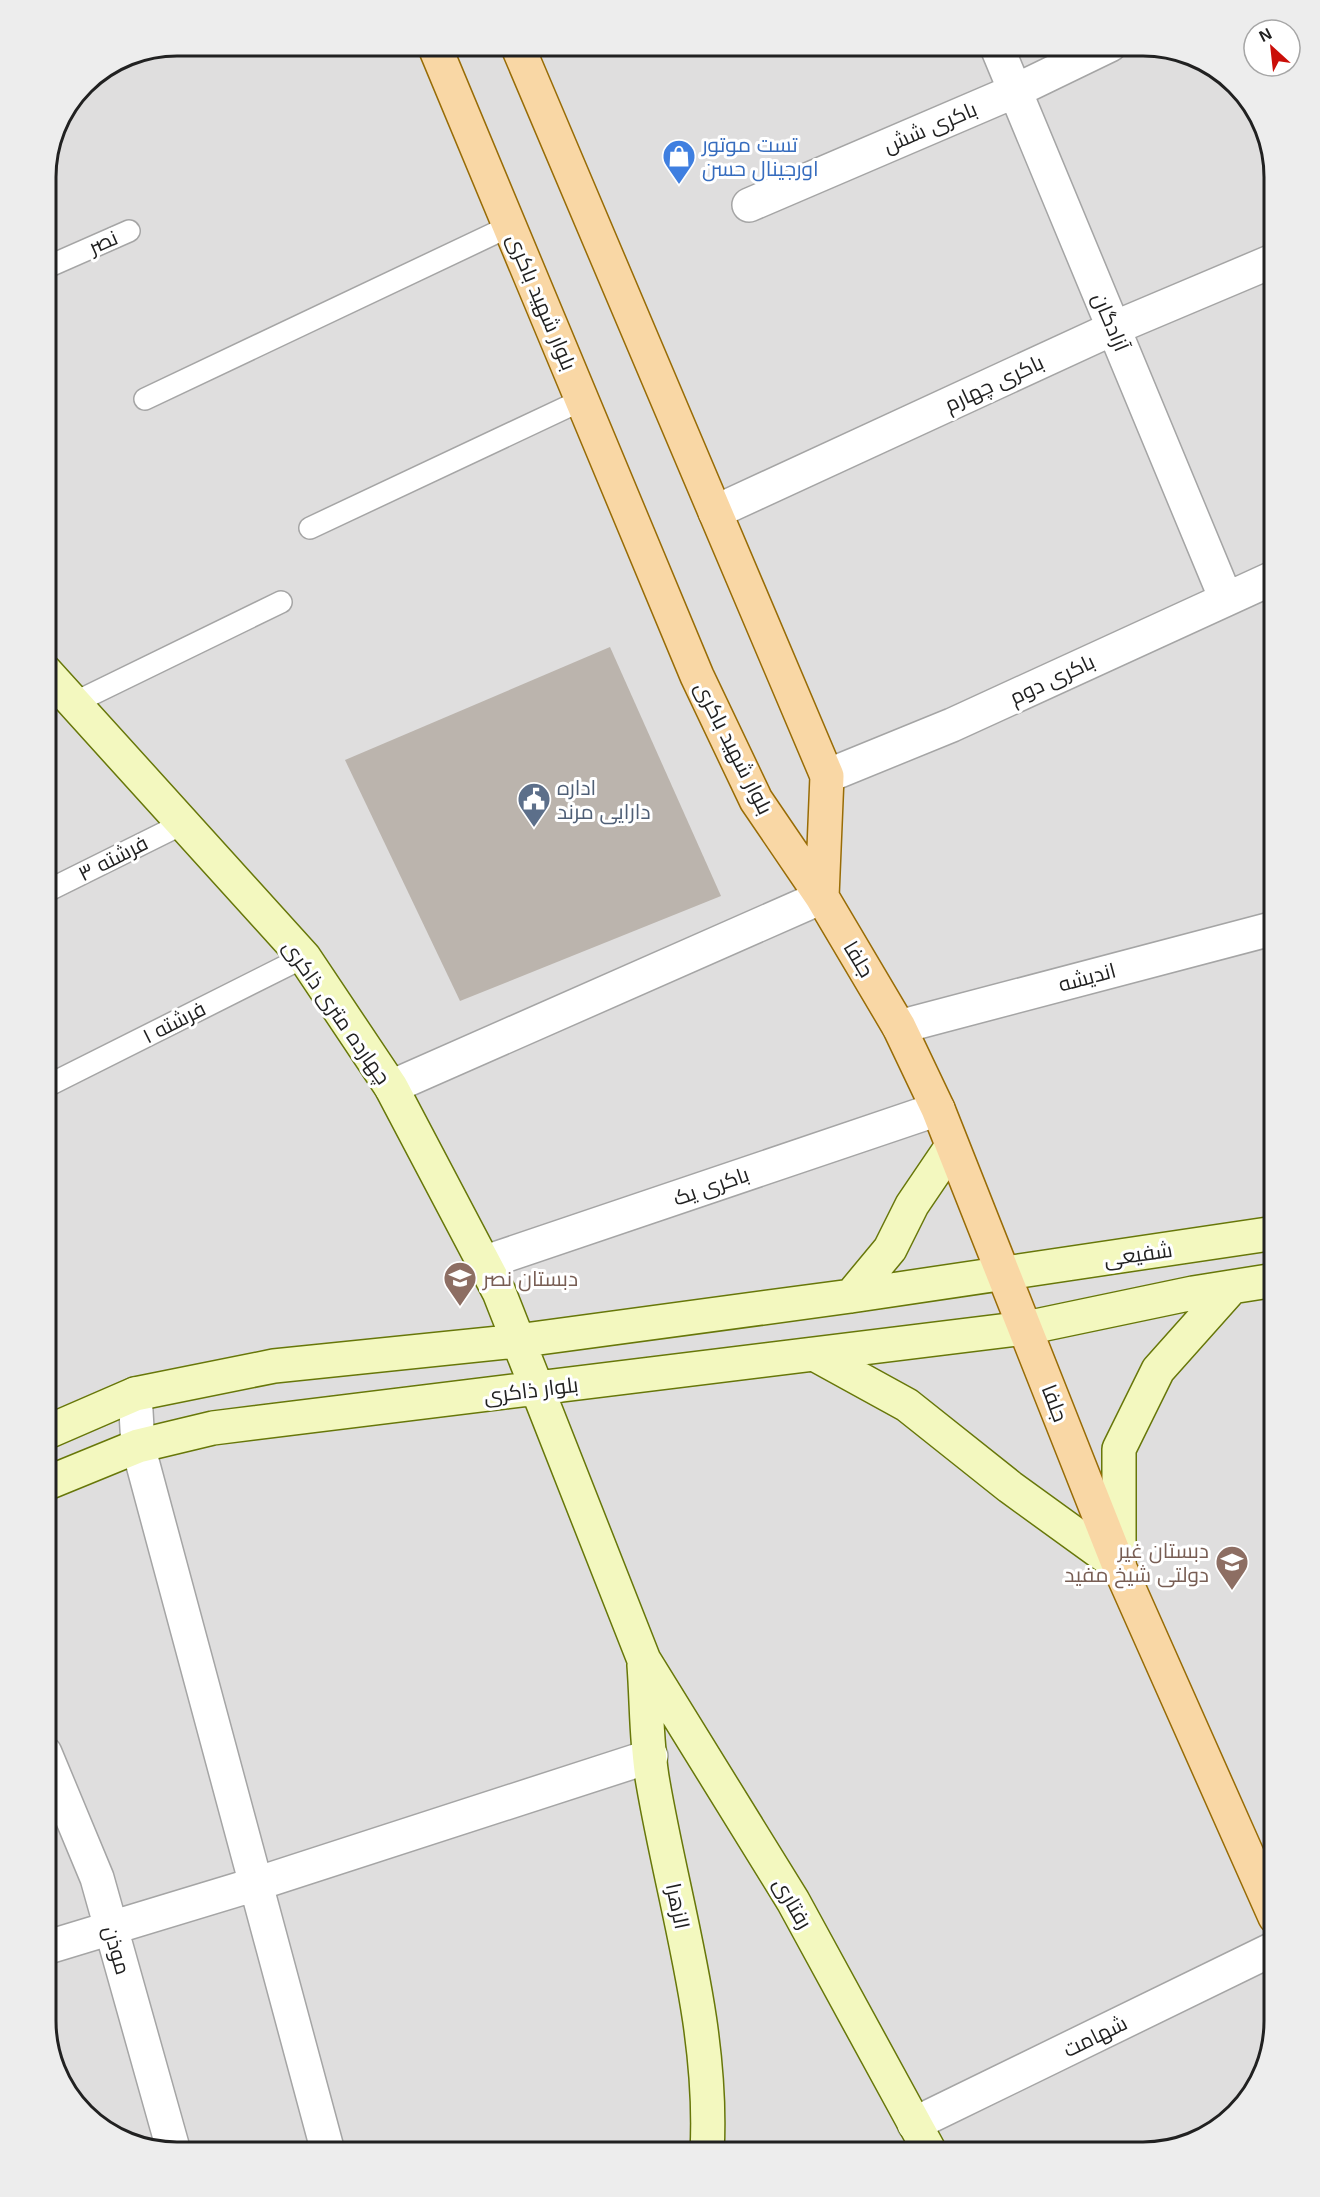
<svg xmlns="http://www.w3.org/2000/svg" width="1320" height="2197" viewBox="0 0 1320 2197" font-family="Helvetica,Cairo,sans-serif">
	<rect width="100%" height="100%" fill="#f1eee8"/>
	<path fill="#dfdede" d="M176 45H1153L1217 67 1262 119 1275 176V2021L1253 2093 1201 2139 1144 2152H168L104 2130 58 2078 45 2021V168L55 126 84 83 126 55Z"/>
	<path fill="#bbb4ad" d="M610 647 721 896 460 1001 345 760Z"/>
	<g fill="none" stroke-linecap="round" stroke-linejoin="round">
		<defs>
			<path id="lane" d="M45 268 129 231
				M145 399 510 226
				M310 528 582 400
				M76 702 281 602
				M45 892 182 824
				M45 1087 304 957"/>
			<path id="street" d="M996 45 1226 599
				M749 205 1015 91 1110 45
				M715 512 1114 328 1275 260
				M827 776 952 725 1275 577
				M899 1027 1275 928
				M391 1087 822 897
				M483 1263 938 1109
				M135 1394 138 1446 328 2152
				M45 1753 97 1878 174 2152
				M45 1948 256 1884 651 1756
				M914 2124 1275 1948"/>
			<path id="secondary" d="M45 671 304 957 391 1087 499 1292 644 1660 793 1901 930 2152
				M851 1296 890 1249 912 1205 952 1146
				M816 1355 907 1405 1010 1487 1119 1566V1449L1158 1370 1232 1287
				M45 1433 135 1394 274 1366 517 1341 851 1296 1275 1233
				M45 1484 138 1446 213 1428 1026 1328 1193 1293 1275 1280
				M644 1665C647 1704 646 1745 653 1783 674 1905 714 2027 707 2152"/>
			<path id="primary" d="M434 45 697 676 756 800 822 897 827 776 517 45
				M822 897 899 1027 938 1109 1119 1566 1275 1917"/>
		</defs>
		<use href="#lane" stroke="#a5a5a5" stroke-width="24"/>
		<use href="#street" stroke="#a5a5a5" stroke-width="36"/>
		<use href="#secondary" stroke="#677709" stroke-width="36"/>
		<use href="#primary" stroke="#986c06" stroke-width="36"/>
		<use href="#lane" stroke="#fff" stroke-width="21"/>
		<use href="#street" stroke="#fff" stroke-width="33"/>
		<use href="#secondary" stroke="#f3f8bf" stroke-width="33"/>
		<use href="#primary" stroke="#f9d7a5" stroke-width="33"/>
	</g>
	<defs>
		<symbol id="shop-pin" viewBox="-11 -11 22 30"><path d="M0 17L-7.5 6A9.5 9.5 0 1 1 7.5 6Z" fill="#3f7fe0" stroke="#fff"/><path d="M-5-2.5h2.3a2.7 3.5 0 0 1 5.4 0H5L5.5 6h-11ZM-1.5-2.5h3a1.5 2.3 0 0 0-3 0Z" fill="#fff"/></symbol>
		<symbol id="civic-pin" viewBox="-11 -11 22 30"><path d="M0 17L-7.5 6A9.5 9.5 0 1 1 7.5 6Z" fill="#5c6f8a" stroke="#fff"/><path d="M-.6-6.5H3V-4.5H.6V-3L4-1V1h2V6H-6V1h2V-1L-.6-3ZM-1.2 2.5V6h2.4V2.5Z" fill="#fff"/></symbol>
		<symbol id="school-pin" viewBox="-11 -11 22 30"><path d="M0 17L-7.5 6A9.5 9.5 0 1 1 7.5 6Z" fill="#8d6e63" stroke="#fff"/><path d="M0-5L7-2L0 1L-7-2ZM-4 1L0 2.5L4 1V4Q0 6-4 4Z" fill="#fff"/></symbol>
	</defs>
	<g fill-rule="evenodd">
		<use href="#shop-pin" x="660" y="137" width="38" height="52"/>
		<use href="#civic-pin" x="515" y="780" width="38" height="52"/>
		<use href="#school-pin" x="441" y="1259" width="38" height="52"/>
		<use href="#school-pin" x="1213" y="1543" width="38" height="52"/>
	</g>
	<g text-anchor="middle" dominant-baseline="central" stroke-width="6" stroke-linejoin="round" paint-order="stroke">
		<g font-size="21" fill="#212121" stroke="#fff">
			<text transform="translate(930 127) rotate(-23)">باکری شش</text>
			<text transform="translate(103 242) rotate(-24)">نصر</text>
			<text transform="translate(542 302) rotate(67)">بلوار شهید باکری</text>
			<text transform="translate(1111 322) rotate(67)">آزادگان</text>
			<text transform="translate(994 383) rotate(-25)">باکری چهارم</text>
			<text transform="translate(1052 679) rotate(-25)">باکری دوم</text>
			<text transform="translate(734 748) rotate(63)">بلوار شهید باکری</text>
			<text transform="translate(113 858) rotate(-27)">فرشته ۳</text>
			<text transform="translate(859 959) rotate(59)">جلفا</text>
			<text transform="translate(1087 977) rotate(-15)">اندیشه</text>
			<text transform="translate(337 1012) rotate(55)">چهارده متری ذاکری</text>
			<text transform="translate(174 1022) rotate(-27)">فرشته ۱</text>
			<text transform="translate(711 1186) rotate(-19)">باکری یک</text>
			<text transform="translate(1138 1254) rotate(-8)">شفیعی</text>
			<text transform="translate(531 1390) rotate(-7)">بلوار ذاکری</text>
			<text transform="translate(1055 1403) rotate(69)">جلفا</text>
			<text transform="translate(793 1903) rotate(60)">رفتاری</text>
			<text transform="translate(678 1906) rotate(78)">الزهرا</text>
			<text transform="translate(117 1950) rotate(74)">موذن</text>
			<text transform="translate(1095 2036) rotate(-26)">شهامت</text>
		</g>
		<g font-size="21" fill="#366cbe" stroke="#fff" text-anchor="start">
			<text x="702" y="144">تست موتور<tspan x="702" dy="24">اورجینال حسن</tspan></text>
		</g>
		<g font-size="21" fill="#4e5e75" stroke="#fff" text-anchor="start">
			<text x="557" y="787">اداره<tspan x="557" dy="24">دارایی مرند</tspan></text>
		</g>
		<g font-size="21" fill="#785e54" stroke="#fff" text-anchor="start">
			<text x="483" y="1278">دبستان نصر</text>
			<text x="1209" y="1550" text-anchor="end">دبستان غیر<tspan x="1209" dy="24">دولتی شیخ مفید</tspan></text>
		</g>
	</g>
	<path d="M0 0H1320V2197H0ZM177 56H1143A121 121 0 0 1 1264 177V2021A121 121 0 0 1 1143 2142H177A121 121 0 0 1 56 2021V177A121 121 0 0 1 177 56Z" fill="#ededed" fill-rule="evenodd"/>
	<path fill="none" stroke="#212121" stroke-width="3" d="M177 56H1143A121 121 0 0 1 1264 177V2021A121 121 0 0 1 1143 2142H177A121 121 0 0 1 56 2021V177A121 121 0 0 1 177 56Z"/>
	<g transform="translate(1272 48) rotate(333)"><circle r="28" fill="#ffffff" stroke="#a6a6a6" stroke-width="1.5"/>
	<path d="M0-4.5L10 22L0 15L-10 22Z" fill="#ca0e08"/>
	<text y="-9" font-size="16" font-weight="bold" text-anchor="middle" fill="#212121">N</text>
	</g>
</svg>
